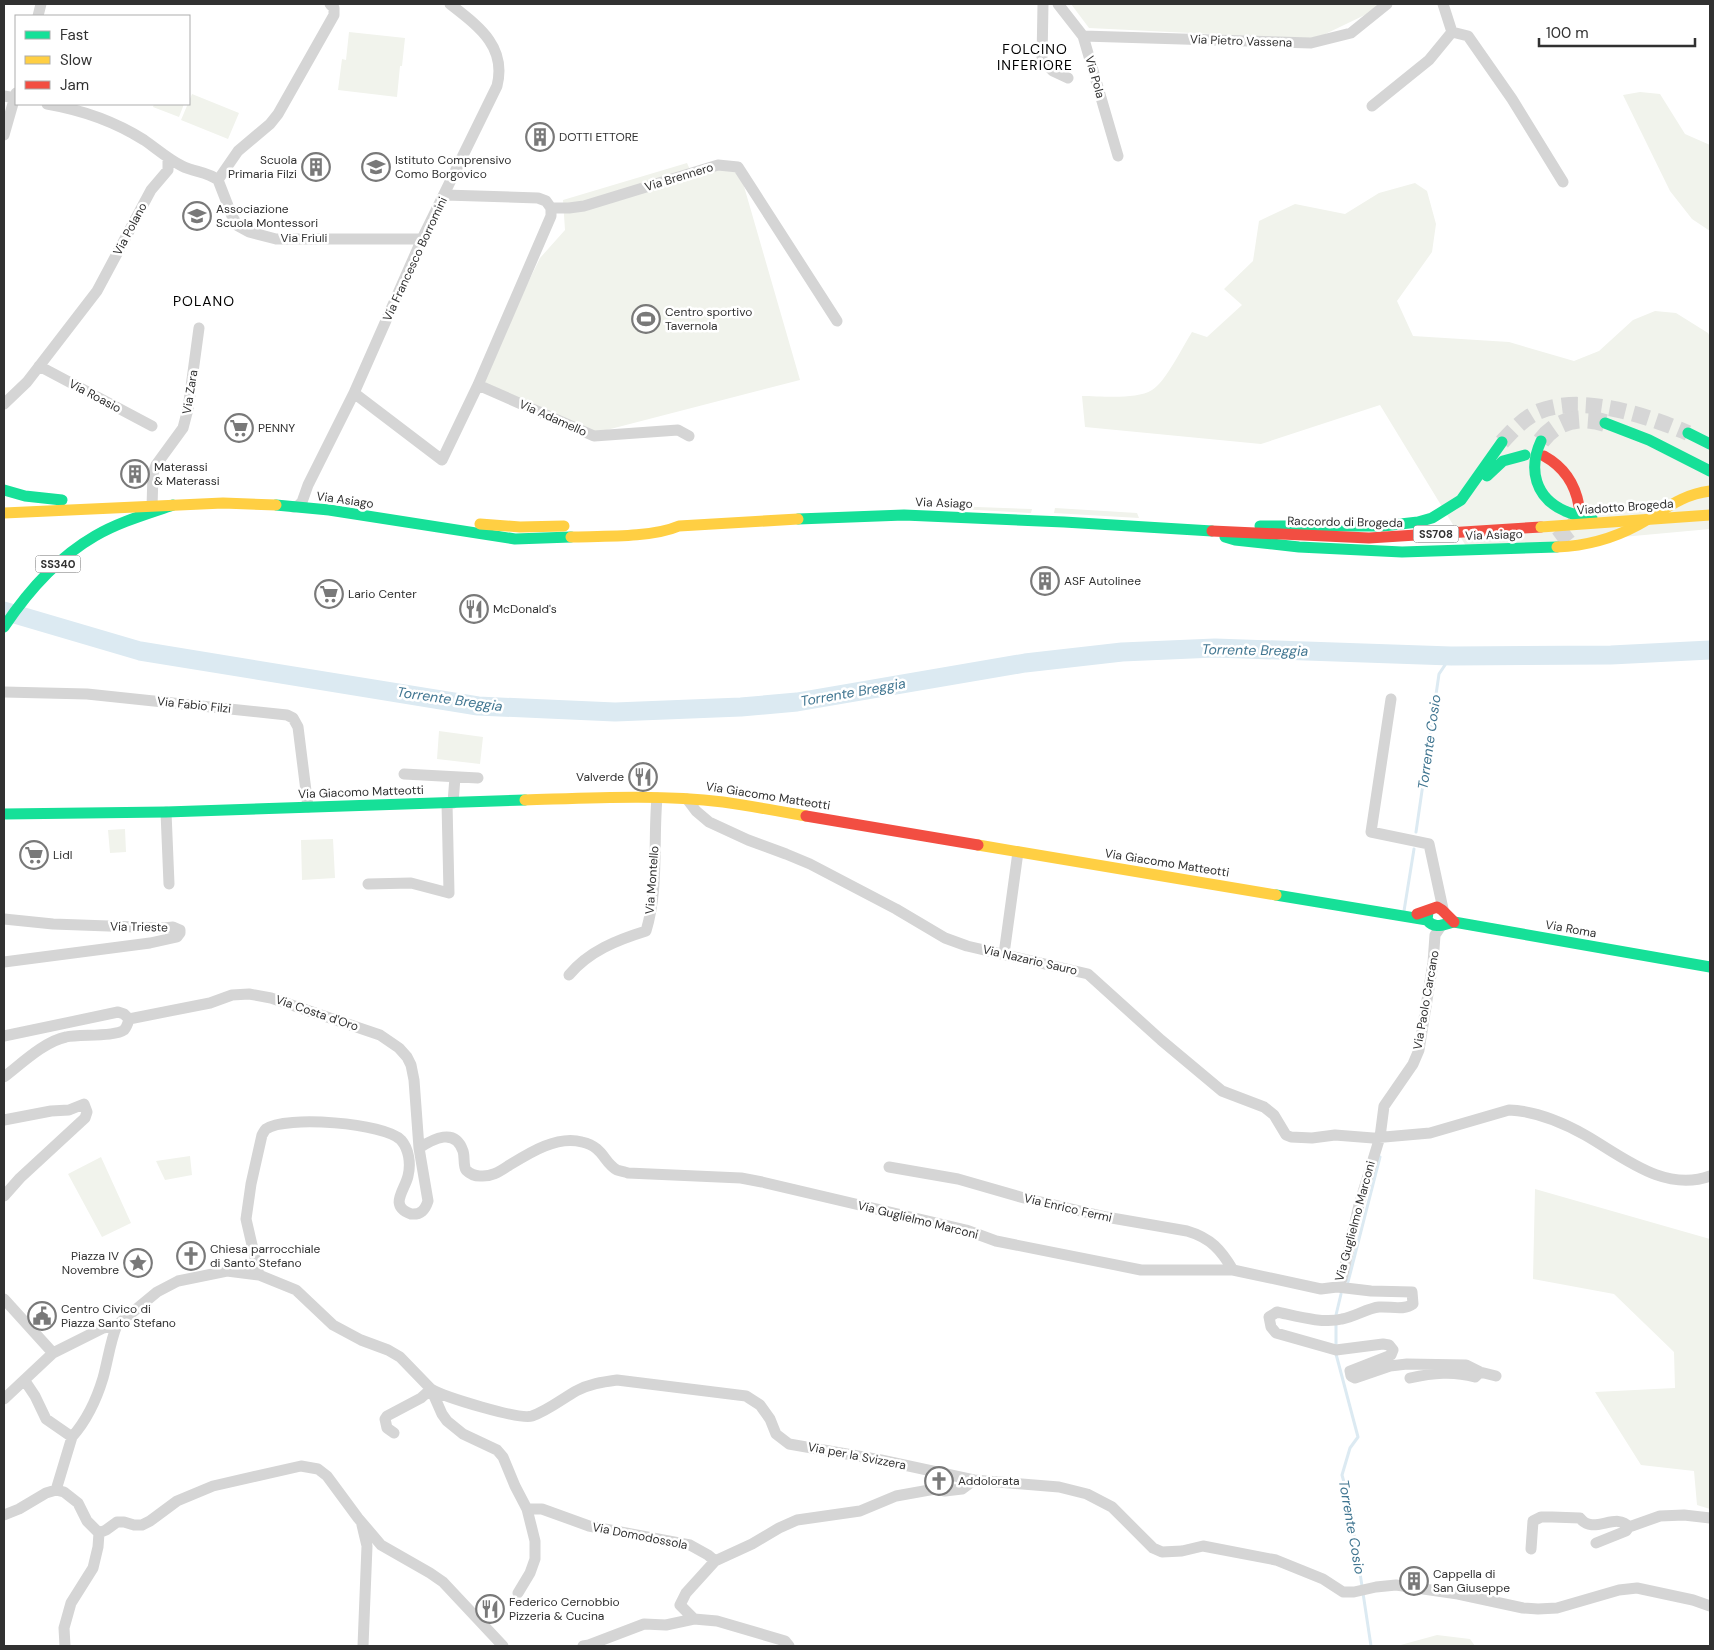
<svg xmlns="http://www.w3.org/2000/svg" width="1714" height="1650" font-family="'DM Sans',sans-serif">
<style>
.green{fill:#f1f3ec}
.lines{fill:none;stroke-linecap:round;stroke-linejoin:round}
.stream{stroke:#dceaf2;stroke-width:3}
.river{stroke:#dceaf2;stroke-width:19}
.secondary-tunnel{stroke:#d6d6d6;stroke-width:16;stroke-dasharray:16 8;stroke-linecap:butt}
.primary-tunnel{stroke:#d6d6d6;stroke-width:18;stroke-dasharray:18 9;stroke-linecap:butt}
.street{stroke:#d5d5d5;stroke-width:11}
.fast{stroke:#16e098;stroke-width:11}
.slow{stroke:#ffcf43;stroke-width:11}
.jam{stroke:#f24e42;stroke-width:11}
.fast-bridge{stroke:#16e098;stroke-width:11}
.slow-bridge{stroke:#ffcf43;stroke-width:11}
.labels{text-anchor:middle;stroke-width:5;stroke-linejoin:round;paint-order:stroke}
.shield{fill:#fff;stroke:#6f6f6f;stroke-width:1}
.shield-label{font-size:11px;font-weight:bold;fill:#313131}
.street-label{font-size:12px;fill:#313131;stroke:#fff}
.poi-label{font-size:12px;fill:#313131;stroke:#fff;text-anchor:start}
.neighbourhood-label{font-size:14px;letter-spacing:1px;fill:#000;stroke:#fff}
.water-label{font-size:14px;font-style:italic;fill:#417691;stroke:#fff}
</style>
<rect width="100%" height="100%" fill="#fff"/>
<path class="green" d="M 1071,4 L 1378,4 L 1371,12 L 1315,39 L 1089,28 Z
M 349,32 L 405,38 L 402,66 L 400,66 L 397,97 L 338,90 L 342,59 L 346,60 Z
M 1640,92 L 1660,94 L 1685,134 L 1710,145 L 1710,231 L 1692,219 L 1670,191 L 1623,95 Z
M 192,94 L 239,113 L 228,139 L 181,120 Z
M 154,104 L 184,104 L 179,117 L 153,107 Z
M 687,163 L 692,174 L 718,167 L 737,168 L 741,176 L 800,380 L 595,433 L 479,383 L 540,258 L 565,230 L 563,200 Z
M 1415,183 L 1427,191 L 1436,224 L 1432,252 L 1397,301 L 1413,336 L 1509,342 L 1574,361 L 1599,351 L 1633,320 L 1655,311 L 1676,313 L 1708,333 L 1710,337 L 1710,529 L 1469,551 L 1380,405 L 1261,444 L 1085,427 L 1082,396 C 1101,396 1136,400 1152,390 C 1165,383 1183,346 1192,332 L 1207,337 L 1242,305 L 1224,289 L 1253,261 L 1259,221 L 1295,204 L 1345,214 L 1379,193 Z
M 922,505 L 1032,509 L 1031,513 L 922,507 Z
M 1055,508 L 1137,513 L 1139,518 L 1054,513 Z
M 439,731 L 483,737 L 480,764 L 437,759 Z
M 125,829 L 126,852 L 110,853 L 108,830 Z
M 333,839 L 335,878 L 302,880 L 301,840 Z
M 190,1156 L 192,1175 L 165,1180 L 156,1161 Z
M 101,1157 L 131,1223 L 102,1237 L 68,1174 Z
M 1535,1189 L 1710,1239 L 1710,1509 L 1697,1505 L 1694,1471 L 1641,1465 L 1595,1392 L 1675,1388 L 1674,1352 L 1614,1294 L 1533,1279 Z
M 1437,1635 L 1470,1639 L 1475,1646 L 1397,1646 Z"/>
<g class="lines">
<path class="stream" d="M 1416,832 L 1439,674 L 1451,656
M 1404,911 L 1414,849
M 1348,1282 L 1380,1157
M 1336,1346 L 1336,1315 L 1341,1294
M 1336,1354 L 1358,1437 L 1350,1448 L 1342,1475 L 1353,1515 L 1354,1535 L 1362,1586
M 1363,1593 L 1371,1646"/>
<path class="river" d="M 4,611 L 140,651 L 478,706 L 615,712 L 741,707 L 797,702 L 1025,663 L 1122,652 L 1215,648 L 1451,656 L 1611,655 L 1710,650"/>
<path class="secondary-tunnel" d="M 1502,442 C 1513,430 1525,417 1540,411 C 1584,394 1648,416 1688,433
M 1557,540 L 1573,528 L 1577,517"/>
<path class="primary-tunnel" d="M 1541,441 C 1557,420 1580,415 1605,423"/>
<path class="street" d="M 1043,4 L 1042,60 L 1053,71 L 1068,78
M 1058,4 L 1083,36 L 1118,156
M 38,16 L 41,4
M 1452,32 L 1468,36 L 1512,99 L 1563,182
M 1083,36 L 1311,43 L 1351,33 L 1387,4
M 4,96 L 16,98
M 47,104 C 82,110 114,121 144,140 C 157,149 168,159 182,166 C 194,172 208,172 218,180 L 232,216 L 238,226 L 249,232 L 276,239 L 422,239
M 1372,106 L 1429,60 L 1452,32 L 1443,4
M 4,135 L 16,93
M 218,180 L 238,151 L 270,124 L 278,114 L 334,15 L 334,8 L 330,4
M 445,195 L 538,198 L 546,201 L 551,208
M 551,208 L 569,208 L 584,206 L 718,165 L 738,167 L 837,321
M 39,366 L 152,426
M 478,385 L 594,436 L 678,430 L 689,436
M 354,393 L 442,460 L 478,385 L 551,216 L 551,208
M 4,404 L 27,382 L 97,291 L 151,190 L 168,170 L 168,158
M 152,507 L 153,474 L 156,465 L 183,428 L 188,409 L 199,328
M 293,507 L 298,506 L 302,502 L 308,485 L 354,393 L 422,239 L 497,86 C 507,46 478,26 450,4
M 4,692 L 87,694 L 287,715 L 293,718 L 298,727 L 308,807
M 1391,699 L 1371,832 L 1429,844 L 1443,909
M 404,774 L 478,778
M 687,799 L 696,811 L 709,822 L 748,840 L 786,854 L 810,864 L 896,909 L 945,938 L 967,946 L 1088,974 L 1161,1040 L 1222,1091 L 1264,1107 L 1274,1115 L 1286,1135 L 1291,1137 L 1312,1138 L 1335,1135 L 1373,1138 L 1430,1133 L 1509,1110 C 1535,1111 1562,1122 1585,1135 C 1622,1156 1664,1193 1710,1176
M 453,803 L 455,777
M 166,812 L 169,884
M 368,884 L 411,883 L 449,893 L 447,803
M 4,919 L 53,924 L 164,928 L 173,927 L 180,930 L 180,933 L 177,937 L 150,943 L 4,962
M 1004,954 L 1018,852
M 569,975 C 589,951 617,940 646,931 C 659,888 653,842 657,798
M 129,1019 L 210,1003 L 232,995 L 249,994 L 271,998 L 380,1035 L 399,1048 L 407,1057 L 411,1065 L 414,1080 L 419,1148 L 428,1201 C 425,1210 421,1215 411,1214 C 388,1206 405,1190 408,1176 C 411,1164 409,1149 401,1140 C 385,1123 285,1115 266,1129 C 264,1131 264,1132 262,1135 L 251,1184 L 246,1219 L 259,1275
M 4,1036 L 118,1012 L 124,1014 L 129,1019
M 4,1077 C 21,1064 45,1041 66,1037 C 79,1034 115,1037 124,1030 C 127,1027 128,1023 129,1019
M 4,1120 L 51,1111 L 69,1110 L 84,1104 L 87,1112 L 85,1118 L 20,1178 L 4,1196
M 419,1148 C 433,1139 455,1127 463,1151 C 465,1157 463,1165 466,1170 C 470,1174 475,1176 480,1176 C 491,1177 499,1172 508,1166 C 529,1153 557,1135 582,1142 C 604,1147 603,1162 617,1170 C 621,1171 625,1172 628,1173 L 741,1178 L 762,1182 L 966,1230 L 996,1241 L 1141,1270 L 1233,1270 L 1321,1289 L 1337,1287 L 1342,1279 L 1359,1205 L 1380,1137 L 1384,1106 L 1413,1064 L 1419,1050 L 1433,963 L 1435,935 L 1441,926
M 889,1167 L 958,1179 L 1024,1198 L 1106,1217 L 1187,1231 C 1211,1238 1221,1250 1233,1270
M 1337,1287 L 1371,1291 L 1412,1292 L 1413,1304 C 1404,1311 1390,1306 1379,1307 C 1368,1308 1354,1317 1342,1319 C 1323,1324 1296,1316 1277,1312 L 1269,1317 L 1271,1327 L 1276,1333 L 1336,1350 L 1383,1344 L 1389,1345 L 1393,1350 L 1391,1355 L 1350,1371 L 1351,1376 L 1355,1378 L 1390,1366 L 1407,1364 L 1466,1365 L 1480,1372 L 1496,1376
M 4,1299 L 53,1353
M 1410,1378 C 1433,1373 1453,1371 1475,1377 L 1480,1372
M 25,1381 L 35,1396 L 46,1419 L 72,1437
M 431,1389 C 444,1397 519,1420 532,1416 C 547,1411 562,1399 576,1391 C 589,1384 602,1382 617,1380 L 746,1396 L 760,1405 L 770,1419 L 776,1434 L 789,1444 L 881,1460 L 974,1480 L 1059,1487 L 1087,1494 L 1112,1507 L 1153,1548 L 1162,1552 L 1182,1551 L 1203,1546 L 1276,1560 L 1323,1579 L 1343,1592 L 1354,1592 L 1376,1587 L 1396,1585 L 1458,1594 L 1523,1608 L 1538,1609 L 1557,1608 L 1619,1590 L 1637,1588 L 1693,1600 L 1710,1606
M 4,1399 L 53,1353 L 103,1328 L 117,1325 L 157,1292 L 178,1281 L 227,1271 L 259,1275 L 296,1290 L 333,1325 L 361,1340 L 388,1350 L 400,1357 L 431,1389 L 442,1414 L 447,1421 L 463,1434 L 497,1450 L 503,1457 L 515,1486 L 527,1509 L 535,1541 L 535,1559 L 530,1573 L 518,1593
M 394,1433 L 387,1428 L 385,1419 L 387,1416 L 421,1398 L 431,1389
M 56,1490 L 72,1437 C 86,1421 97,1398 103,1378 C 108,1360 110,1342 117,1325
M 527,1509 L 542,1509 L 589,1526 L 690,1545 L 708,1555 L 715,1561 L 752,1544 L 779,1528 L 797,1520 L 860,1511 L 896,1496 L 935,1489 L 945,1491 L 962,1489 L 974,1480
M 4,1515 L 19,1509 L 46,1493 L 56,1490 L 64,1492 L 78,1503 L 87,1521 L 99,1533
M 362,1525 L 367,1546 L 363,1646
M 99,1533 L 106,1530 L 117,1522 L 124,1522 L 134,1525 L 142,1525 L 150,1521 L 177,1501 L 213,1486 L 301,1466 L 318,1469 L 327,1476 L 358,1518 L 381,1545 L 430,1573 L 443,1582 L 503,1646
M 1596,1543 L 1626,1531 L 1629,1527 L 1660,1516 L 1684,1515 L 1710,1518
M 1531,1549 L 1533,1521 L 1541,1517 L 1552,1517 L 1580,1518 C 1593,1536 1616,1511 1629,1527
M 694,1619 L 680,1605 L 686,1593 L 715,1561
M 65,1646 L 64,1628 L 71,1603 L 93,1568 L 98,1547 L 99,1533
M 583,1646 L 589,1645 L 644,1624 L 666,1625 L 694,1619 L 717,1621 L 785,1641 L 789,1646"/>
<path class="fast" d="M 1605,423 L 1649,440 L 1710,471
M 1688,433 L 1710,444
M 1487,476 L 1503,461 L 1525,455
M 4,490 L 25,496 L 62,500
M 276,505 L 329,510 L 515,539 L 571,537
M 798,519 L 904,515 L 1064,522 L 1212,531
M 1260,526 L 1383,526 L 1418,522 L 1432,518 L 1461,500 L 1502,442
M 1225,537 L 1235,540 L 1299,547 L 1402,552 L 1557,547
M 4,627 C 28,591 57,558 95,536 C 119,522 147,514 173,505
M 4,814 L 166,812 L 525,800
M 1276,895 L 1427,920
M 1428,912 L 1427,920 C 1435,930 1444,924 1454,922 L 1710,967"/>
<path class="slow" d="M 4,513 L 223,503 L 276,505
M 480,524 L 520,527 L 564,526
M 571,537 C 602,536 651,538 679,526 L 798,519
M 1557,547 C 1585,546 1614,538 1638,525 C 1664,511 1679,495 1710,491
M 525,800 C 591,798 658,794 723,802 C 751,806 778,811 806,816
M 978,845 L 1276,895"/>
<path class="jam" d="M 1544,456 C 1564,467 1575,483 1579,506
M 1212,531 L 1369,538 L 1541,527
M 806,816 L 978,845
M 1417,914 L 1437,907 L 1442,910 L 1454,922"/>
<path class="fast-bridge" d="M 1541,441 C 1528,469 1535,498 1565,511 C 1573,515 1583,516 1592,518"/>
<path class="slow-bridge" d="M 1541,527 L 1710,515"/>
</g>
<defs>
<symbol id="building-ring" viewBox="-11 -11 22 22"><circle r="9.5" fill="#fff" stroke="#797979" stroke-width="1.5"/><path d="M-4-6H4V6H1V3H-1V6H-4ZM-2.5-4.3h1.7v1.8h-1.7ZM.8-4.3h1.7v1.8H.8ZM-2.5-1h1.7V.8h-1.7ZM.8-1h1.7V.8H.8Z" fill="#797979"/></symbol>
<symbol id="school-ring" viewBox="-11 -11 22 22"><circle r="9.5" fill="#fff" stroke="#797979" stroke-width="1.5"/><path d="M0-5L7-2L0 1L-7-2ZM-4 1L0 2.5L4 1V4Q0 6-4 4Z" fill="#797979"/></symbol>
<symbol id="stadium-ring" viewBox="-11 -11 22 22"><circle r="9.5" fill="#fff" stroke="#797979" stroke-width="1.5"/><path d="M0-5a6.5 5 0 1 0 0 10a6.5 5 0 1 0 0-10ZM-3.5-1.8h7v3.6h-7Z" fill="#797979"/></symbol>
<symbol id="supermarket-ring" viewBox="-11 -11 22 22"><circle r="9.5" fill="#fff" stroke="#797979" stroke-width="1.5"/><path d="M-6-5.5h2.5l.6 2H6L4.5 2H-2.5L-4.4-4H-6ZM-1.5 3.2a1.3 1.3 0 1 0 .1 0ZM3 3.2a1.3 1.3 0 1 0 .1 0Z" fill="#797979"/></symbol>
<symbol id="restaurant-ring" viewBox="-11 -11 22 22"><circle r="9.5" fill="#fff" stroke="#797979" stroke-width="1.5"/><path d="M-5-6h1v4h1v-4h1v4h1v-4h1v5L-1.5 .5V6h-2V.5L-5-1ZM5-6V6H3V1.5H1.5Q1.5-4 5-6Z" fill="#797979"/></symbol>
<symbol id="church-ring" viewBox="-11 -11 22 22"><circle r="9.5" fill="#fff" stroke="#797979" stroke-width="1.5"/><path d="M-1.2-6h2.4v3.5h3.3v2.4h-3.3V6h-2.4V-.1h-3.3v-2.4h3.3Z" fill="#797979"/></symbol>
<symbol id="sight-ring" viewBox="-11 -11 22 22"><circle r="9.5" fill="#fff" stroke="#797979" stroke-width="1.5"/><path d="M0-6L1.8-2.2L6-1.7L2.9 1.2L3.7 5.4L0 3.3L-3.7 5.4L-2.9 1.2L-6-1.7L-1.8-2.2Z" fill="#797979"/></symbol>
<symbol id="civic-ring" viewBox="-11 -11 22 22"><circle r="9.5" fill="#fff" stroke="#797979" stroke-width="1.5"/><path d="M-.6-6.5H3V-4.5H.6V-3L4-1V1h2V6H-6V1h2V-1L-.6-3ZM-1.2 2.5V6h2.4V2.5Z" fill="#797979"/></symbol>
</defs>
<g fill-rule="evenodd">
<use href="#building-ring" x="524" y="121" width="32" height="32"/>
<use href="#building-ring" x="300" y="151" width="32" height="32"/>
<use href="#school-ring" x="360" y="151" width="32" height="32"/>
<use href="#school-ring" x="181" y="200" width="32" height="32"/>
<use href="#stadium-ring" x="630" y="303" width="32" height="32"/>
<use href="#supermarket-ring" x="223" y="412" width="32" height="32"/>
<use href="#building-ring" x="119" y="458" width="32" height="32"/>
<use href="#building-ring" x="1029" y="565" width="32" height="32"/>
<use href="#supermarket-ring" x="313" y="578" width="32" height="32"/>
<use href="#restaurant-ring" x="458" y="593" width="32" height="32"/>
<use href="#restaurant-ring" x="627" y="761" width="32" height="32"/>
<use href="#supermarket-ring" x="18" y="839" width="32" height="32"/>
<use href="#church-ring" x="175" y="1240" width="32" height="32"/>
<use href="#sight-ring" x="122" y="1247" width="32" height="32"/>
<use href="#civic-ring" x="26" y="1300" width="32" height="32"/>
<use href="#church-ring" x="923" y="1465" width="32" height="32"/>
<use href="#building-ring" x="1398" y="1565" width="32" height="32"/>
<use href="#restaurant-ring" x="474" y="1593" width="32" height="32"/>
</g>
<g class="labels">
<g class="shield">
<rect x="1413.5" y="525.5" width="45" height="17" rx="4"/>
<rect x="35.5" y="555.5" width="45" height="17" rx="4"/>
</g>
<g class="shield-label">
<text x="1436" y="538">SS708</text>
<text x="58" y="568">SS340</text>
</g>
<g class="street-label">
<text transform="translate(1241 41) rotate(2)" y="4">Via Pietro Vassena</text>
<text transform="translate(1095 77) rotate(74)" y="4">Via Pola</text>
<text transform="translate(679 177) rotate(-17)" y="4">Via Brennero</text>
<text transform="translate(130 229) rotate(-62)" y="4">Via Polano</text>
<text x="304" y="242">Via Friuli</text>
<text transform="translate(415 259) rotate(-65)" y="4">Via Francesco Borromini</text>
<text transform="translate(190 392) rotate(-81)" y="4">Via Zara</text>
<text transform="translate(95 396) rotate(28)" y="4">Via Roasio</text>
<text transform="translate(553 418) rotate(24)" y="4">Via Adamello</text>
<text transform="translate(345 500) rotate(8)" y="4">Via Asiago</text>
<text transform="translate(944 503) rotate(2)" y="4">Via Asiago</text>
<text transform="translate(1625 507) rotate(-4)" y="4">Viadotto Brogeda</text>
<text transform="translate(1345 522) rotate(1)" y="4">Raccordo di Brogeda</text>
<text transform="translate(1494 535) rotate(-2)" y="4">Via Asiago</text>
<text transform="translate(194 705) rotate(6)" y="4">Via Fabio Filzi</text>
<text transform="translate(361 792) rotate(-2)" y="4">Via Giacomo Matteotti</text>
<text transform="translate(768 796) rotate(9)" y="4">Via Giacomo Matteotti</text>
<text transform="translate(1167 863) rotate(9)" y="4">Via Giacomo Matteotti</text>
<text transform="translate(652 880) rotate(-86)" y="4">Via Montello</text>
<text transform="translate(139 927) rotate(1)" y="4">Via Trieste</text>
<text transform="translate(1571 929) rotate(10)" y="4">Via Roma</text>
<text transform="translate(1030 960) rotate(13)" y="4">Via Nazario Sauro</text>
<text transform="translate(1426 1000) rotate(-80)" y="4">Via Paolo Carcano</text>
<text transform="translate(317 1013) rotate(19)" y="4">Via Costa d'Oro</text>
<text transform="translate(1068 1208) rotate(13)" y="4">Via Enrico Fermi</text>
<text transform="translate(918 1220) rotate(14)" y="4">Via Guglielmo Marconi</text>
<text transform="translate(1355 1221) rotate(-75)" y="4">Via Guglielmo Marconi</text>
<text transform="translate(857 1456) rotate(11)" y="4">Via per la Svizzera</text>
<text transform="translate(640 1536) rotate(11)" y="4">Via Domodossola</text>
</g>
<g class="poi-label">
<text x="559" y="141">DOTTI ETTORE</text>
<text x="297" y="164" text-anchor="end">Scuola<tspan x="297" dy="14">Primaria Filzi</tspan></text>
<text x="395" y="164">Istituto Comprensivo<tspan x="395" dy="14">Como Borgovico</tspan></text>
<text x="216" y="213">Associazione<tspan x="216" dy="14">Scuola Montessori</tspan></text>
<text x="665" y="316">Centro sportivo<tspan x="665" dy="14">Tavernola</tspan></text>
<text x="258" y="432">PENNY</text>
<text x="154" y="471">Materassi<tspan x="154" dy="14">&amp; Materassi</tspan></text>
<text x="1064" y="585">ASF Autolinee</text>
<text x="348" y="598">Lario Center</text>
<text x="493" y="613">McDonald's</text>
<text x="624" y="781" text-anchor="end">Valverde</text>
<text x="53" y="859">Lidl</text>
<text x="210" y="1253">Chiesa parrocchiale<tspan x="210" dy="14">di Santo Stefano</tspan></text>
<text x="119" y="1260" text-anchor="end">Piazza IV<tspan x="119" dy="14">Novembre</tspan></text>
<text x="61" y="1313">Centro Civico di<tspan x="61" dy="14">Piazza Santo Stefano</tspan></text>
<text x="958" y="1485">Addolorata</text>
<text x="1433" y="1578">Cappella di<tspan x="1433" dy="14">San Giuseppe</tspan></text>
<text x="509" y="1606">Federico Cernobbio<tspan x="509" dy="14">Pizzeria &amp; Cucina</tspan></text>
</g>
<g class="neighbourhood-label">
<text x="1035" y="54">FOLCINO<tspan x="1035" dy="16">INFERIORE</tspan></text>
<text x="204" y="306">POLANO</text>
</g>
<g class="water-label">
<text transform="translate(1255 650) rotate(1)" y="5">Torrente Breggia</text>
<text transform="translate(853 692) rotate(-10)" y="5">Torrente Breggia</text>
<text transform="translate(450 699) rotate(8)" y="5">Torrente Breggia</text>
<text transform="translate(1429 742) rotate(-82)" y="5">Torrente Cosio</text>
<text transform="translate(1352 1527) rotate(80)" y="5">Torrente Cosio</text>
</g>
</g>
<rect width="1714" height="1650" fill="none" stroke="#313131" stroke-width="10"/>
<rect x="15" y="15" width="175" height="90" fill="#ffffff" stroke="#adadad"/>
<rect x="25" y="31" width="25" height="8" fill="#16e098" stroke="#adadad"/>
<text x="60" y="40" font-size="15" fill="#313131">Fast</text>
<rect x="25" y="56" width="25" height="8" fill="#ffcf43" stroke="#adadad"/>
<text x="60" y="65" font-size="15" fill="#313131">Slow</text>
<rect x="25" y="81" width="25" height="8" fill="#f24e42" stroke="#adadad"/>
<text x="60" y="90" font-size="15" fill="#313131">Jam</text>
<path d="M1539 38v8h156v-8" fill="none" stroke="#313131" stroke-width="2.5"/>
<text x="1546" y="38" font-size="15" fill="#313131" stroke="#ffffff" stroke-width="4" paint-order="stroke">100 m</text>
</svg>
